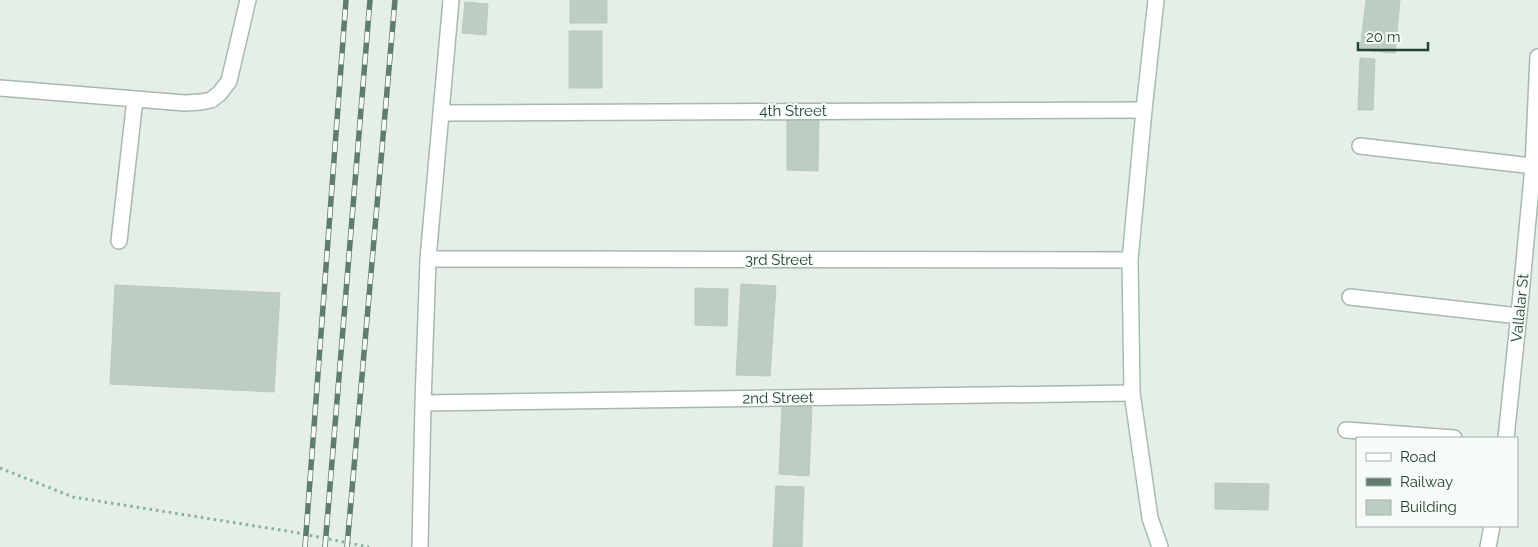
<svg xmlns="http://www.w3.org/2000/svg" width="1538" height="547" font-family="Raleway,sans-serif">
<style>
.building{fill:#bdcdc3;stroke:#b7c9bd}
.lines{fill:none;stroke-linecap:round;stroke-linejoin:round}
.street-casing{stroke:#a7b8ae;stroke-width:18}
.secondary-casing{stroke:#a6beb0;stroke-width:18}
.path{stroke:#84b39a;stroke-width:3;stroke-dasharray:2.5 4;stroke-linecap:butt}
.street{stroke:#fff;stroke-width:15}
.secondary{stroke:#fff;stroke-width:15}
.rail-casing{stroke:#5e7d6e;stroke-width:5.5}
.rail{stroke:#f6fbf7;stroke-width:4;stroke-dasharray:11;stroke-linecap:butt}
.labels{text-anchor:middle;stroke-width:4;stroke-linejoin:round;paint-order:stroke}
.street-label{font-size:15px;fill:#234233;stroke:#f6fbf7}
</style>
<rect width="100%" height="100%" fill="#e5efe8"/>
<path class="building" d="M 570,0 L 607,0 L 607,23 L 570,23 Z
M 1366,0 L 1400,0 L 1395,53 L 1360,50 Z
M 465,2 L 488,4 L 486,35 L 462,33 Z
M 569,31 L 602,31 L 602,88 L 569,88 Z
M 1360,58 L 1375,59 L 1373,110 L 1358,110 Z
M 787,120 L 819,120 L 818,171 L 787,170 Z
M 741,284 L 776,286 L 770,376 L 736,375 Z
M 115,285 L 280,293 L 274,392 L 110,384 Z
M 695,288 L 728,289 L 727,326 L 695,325 Z
M 782,406 L 812,407 L 809,476 L 779,474 Z
M 1215,483 L 1269,484 L 1268,510 L 1215,509 Z
M 776,486 L 804,487 L 802,547 L 773,547 Z"/>
<g class="lines">
<defs>
<path id="street" d="M 0,88 L 185,103 L 201,102 L 211,100 L 220,93 L 229,81 L 248,0
M 441,113 L 1144,110
M 1360,146 L 1533,166
M 119,241 L 135,99
M 428,259 L 1130,260
M 1350,297 L 1519,316
M 423,403 L 1132,393
M 1346,430 L 1454,438
M 1506,438 L 1521,294 L 1533,166 L 1538,57
M 420,547 L 423,403 L 428,259 L 451,0
M 1488,547 L 1492,526"/>
<path id="secondary" d="M 1156,0 L 1144,110 L 1130,260 L 1132,393 L 1150,518 L 1160,547"/>
</defs>
<use href="#street" class="street-casing"/>
<use href="#secondary" class="secondary-casing"/>
<path class="path" d="M 0,468 L 73,497 L 293,532 L 369,547"/>
<use href="#street" class="street"/>
<use href="#secondary" class="secondary"/>
<defs>
<path id="rail" d="M 305,547 L 346,0
M 325,547 L 370,0
M 347,547 L 395,0"/>
</defs>
<use href="#rail" class="rail-casing"/>
<use href="#rail" class="rail"/>
</g>
<g class="labels">
<g class="street-label">
<text x="793" y="116">4th Street</text>
<text x="779" y="265">3rd Street</text>
<text transform="translate(1520 308) rotate(-84)" y="5">Vallalar St</text>
<text transform="translate(778 398) rotate(-1)" y="5">2nd Street</text>
</g>
</g>
<rect x="1356" y="437" width="162" height="90" fill="#f6fbf7" stroke="#a2b1a9"/>
<rect x="1366" y="453" width="25" height="8" fill="#ffffff" stroke="#a2b1a9"/>
<text x="1400" y="462" font-size="15" fill="#234233">Road</text>
<rect x="1366" y="478" width="25" height="8" fill="#5e7d6e" stroke="#a2b1a9"/>
<text x="1400" y="487" font-size="15" fill="#234233">Railway</text>
<rect x="1366" y="500" width="25" height="15" fill="#bdcdc3" stroke="#a2b1a9"/>
<text x="1400" y="512" font-size="15" fill="#234233">Building</text>
<path d="M1358 42v8h70v-8" fill="none" stroke="#234233" stroke-width="2.5"/>
<text x="1366" y="42" font-size="15" fill="#234233" stroke="#f6fbf7" stroke-width="4" paint-order="stroke">20 m</text>
</svg>
